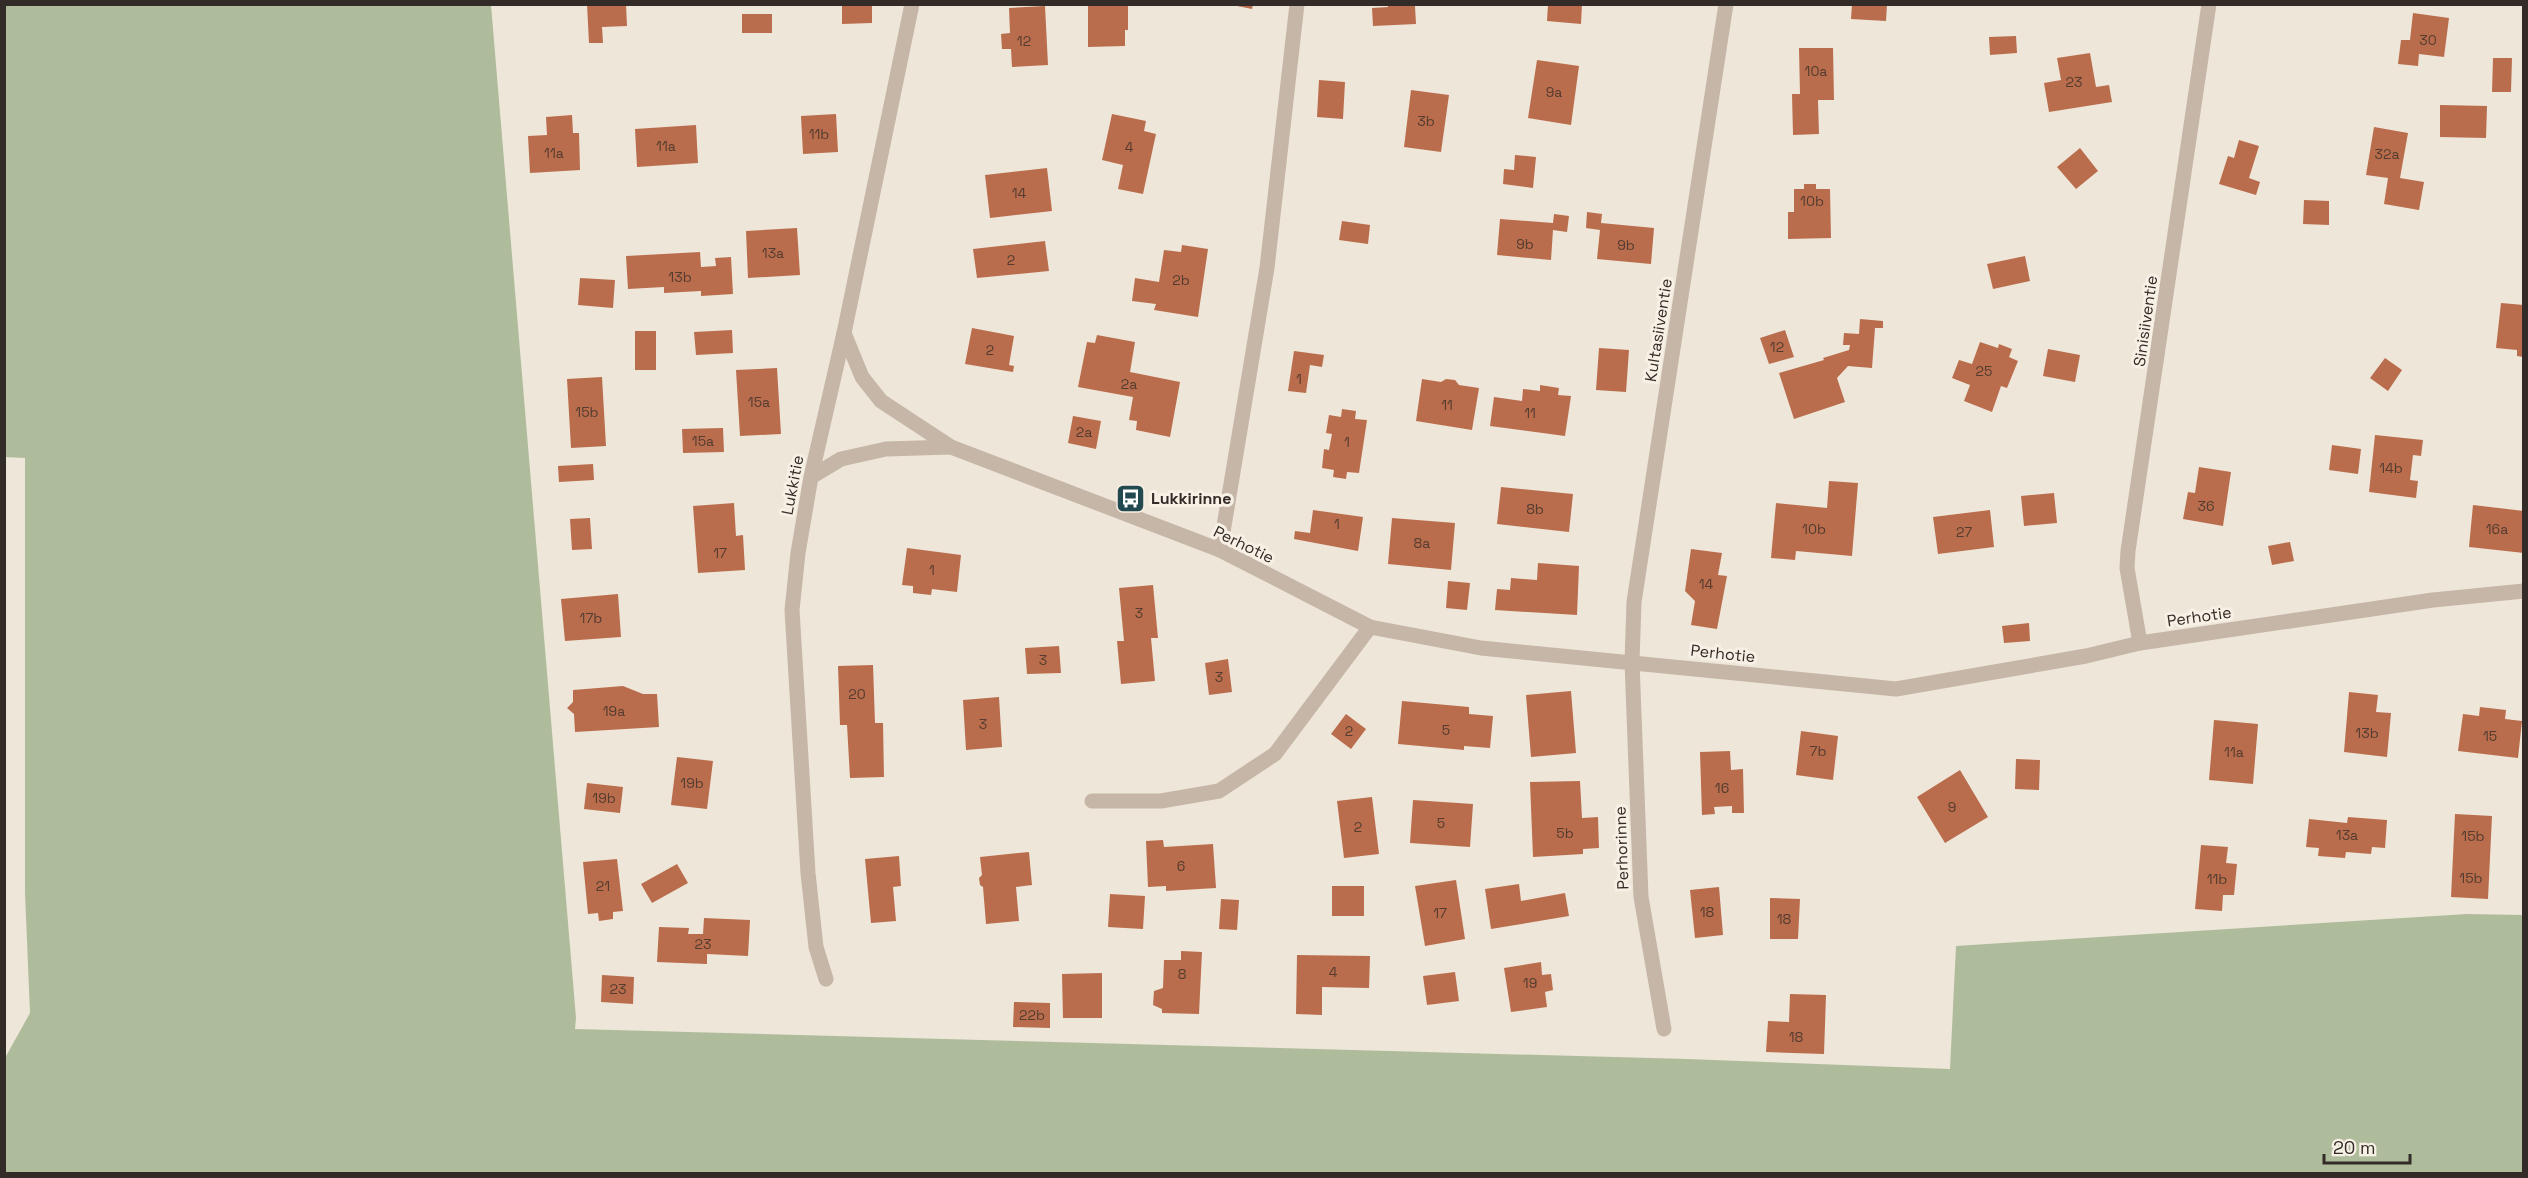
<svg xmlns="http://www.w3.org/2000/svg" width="2528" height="1178" font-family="'Space Grotesk',sans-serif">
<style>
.green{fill:#afbc9b}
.building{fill:#ba6d4c}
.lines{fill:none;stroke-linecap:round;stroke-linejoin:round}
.minor{stroke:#c5b6a7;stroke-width:15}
.tertiary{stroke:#c5b6a7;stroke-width:15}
.labels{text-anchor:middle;stroke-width:6;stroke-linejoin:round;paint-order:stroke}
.number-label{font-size:14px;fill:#543c30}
.street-label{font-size:16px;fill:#322b27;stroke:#f7f0e5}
.poi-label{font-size:16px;font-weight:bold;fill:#322b27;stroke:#f7f0e5;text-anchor:start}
</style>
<rect width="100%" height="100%" fill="#eee6d9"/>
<path class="green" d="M 5,4 L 491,5 L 576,1018 L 575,1029 L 1687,1059 L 1950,1069 L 1956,946 L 2467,914 L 2523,915 L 2523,1173 L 5,1173 L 5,1058 L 30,1013 L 25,893 L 25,458 L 4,457 Z"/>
<path class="building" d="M 587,4 L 626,4 L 627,26 L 602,27 L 603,43 L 589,43 Z
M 842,4 L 872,4 L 872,23 L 842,24 Z
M 1088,4 L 1128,4 L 1128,30 L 1125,30 L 1125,46 L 1088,47 Z
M 1227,4 L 1253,4 L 1252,9 Z
M 1388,4 L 1415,6 L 1416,24 L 1373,26 L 1372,8 L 1388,7 Z
M 1548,4 L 1582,4 L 1581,24 L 1547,21 Z
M 1852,4 L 1887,4 L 1886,21 L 1851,19 Z
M 1045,6 L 1048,65 L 1012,67 L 1011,49 L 1002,49 L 1001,34 L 1010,33 L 1009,8 Z
M 2413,13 L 2449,18 L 2444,57 L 2419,54 L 2418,66 L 2398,64 L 2401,40 L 2410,40 Z
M 742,14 L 772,14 L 772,33 L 742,33 Z
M 2016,36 L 2017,53 L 1990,55 L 1989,37 Z
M 1799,48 L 1833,48 L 1834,100 L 1818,100 L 1819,134 L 1793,135 L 1792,94 L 1800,94 Z
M 2090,53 L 2096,87 L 2109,85 L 2112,102 L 2049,112 L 2044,83 L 2061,80 L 2057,58 Z
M 2493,58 L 2512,58 L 2511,92 L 2492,92 Z
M 1537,60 L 1579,66 L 1571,125 L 1528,118 Z
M 1319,80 L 1345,82 L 1343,119 L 1317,117 Z
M 1411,90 L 1449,95 L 1441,152 L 1404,147 Z
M 2440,105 L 2487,106 L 2486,138 L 2440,137 Z
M 836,114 L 838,152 L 803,154 L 801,116 Z
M 1112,114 L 1146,121 L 1144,131 L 1156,134 L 1143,194 L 1118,189 L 1123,165 L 1102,160 Z
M 572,115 L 573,133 L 579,133 L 580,170 L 530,173 L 528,136 L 547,135 L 546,117 Z
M 696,125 L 698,163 L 637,167 L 635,129 Z
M 2374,127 L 2408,133 L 2400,178 L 2424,182 L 2419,210 L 2384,204 L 2388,178 L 2366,175 Z
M 2239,140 L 2259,146 L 2249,178 L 2260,182 L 2256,195 L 2219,184 L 2228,156 L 2234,158 Z
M 2080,148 L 2098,171 L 2076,189 L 2057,167 Z
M 1515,155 L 1536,157 L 1533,188 L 1503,184 L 1504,169 L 1514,170 Z
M 1047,168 L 1052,211 L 990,218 L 985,175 Z
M 1804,184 L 1816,184 L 1816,189 L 1830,189 L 1831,238 L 1788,239 L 1788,212 L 1794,212 L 1794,189 L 1804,189 Z
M 2304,200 L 2329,201 L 2329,225 L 2303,224 Z
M 1587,212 L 1602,214 L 1601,223 L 1654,228 L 1651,264 L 1597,259 L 1600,230 L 1586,228 Z
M 1554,214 L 1569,216 L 1567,232 L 1553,230 L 1551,260 L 1497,255 L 1500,219 L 1553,223 Z
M 1342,221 L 1370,225 L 1368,244 L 1339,240 Z
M 797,228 L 800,275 L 748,278 L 746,231 Z
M 1045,241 L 1049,271 L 977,278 L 973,249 Z
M 1182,245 L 1208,249 L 1198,317 L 1154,310 L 1156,304 L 1132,301 L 1135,278 L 1159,282 L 1164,250 L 1181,252 Z
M 700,252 L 701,267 L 716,266 L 715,258 L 731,257 L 733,294 L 701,296 L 701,291 L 664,293 L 664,287 L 628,289 L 626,256 Z
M 2025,256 L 2030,281 L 1993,289 L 1987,264 Z
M 580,278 L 615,280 L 613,308 L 578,305 Z
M 2501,303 L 2524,305 L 2524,357 L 2517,356 L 2517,350 L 2496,348 Z
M 1860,319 L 1883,321 L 1883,328 L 1875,328 L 1872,368 L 1848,366 L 1837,378 L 1845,402 L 1794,419 L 1779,373 L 1824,360 L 1823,358 L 1849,350 L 1850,345 L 1843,345 L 1844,333 L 1859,334 Z
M 972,328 L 1014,336 L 1009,365 L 1014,366 L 1013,372 L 965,364 Z
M 732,330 L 733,353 L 696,355 L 694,332 Z
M 1785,330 L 1794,357 L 1769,364 L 1760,338 Z
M 635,331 L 656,331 L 656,370 L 635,370 Z
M 1097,335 L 1135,342 L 1130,372 L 1180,382 L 1170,437 L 1136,430 L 1137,421 L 1129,420 L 1133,397 L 1078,387 L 1087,342 L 1095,343 Z
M 1980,342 L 1998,348 L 1999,344 L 2012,349 L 2009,357 L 2018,361 L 2007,388 L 2001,386 L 1992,412 L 1964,401 L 1970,385 L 1952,378 L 1959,360 L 1972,364 Z
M 1599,348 L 1629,350 L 1626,392 L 1596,390 Z
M 2048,349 L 2080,355 L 2075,382 L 2043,376 Z
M 1294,351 L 1324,355 L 1322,367 L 1310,365 L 1306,393 L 1288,391 Z
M 2385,358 L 2402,370 L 2388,391 L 2370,378 Z
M 777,368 L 781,434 L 740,436 L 736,370 Z
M 602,377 L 606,446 L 571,448 L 567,379 Z
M 1422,379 L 1441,382 L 1446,379 L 1455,380 L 1459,385 L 1479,388 L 1472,430 L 1416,421 Z
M 1540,385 L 1559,388 L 1558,395 L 1571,396 L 1565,436 L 1490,426 L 1494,397 L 1522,401 L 1523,389 L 1540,391 Z
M 1342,409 L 1356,411 L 1355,419 L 1367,420 L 1359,473 L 1347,472 L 1346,479 L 1333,477 L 1334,470 L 1322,468 L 1324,449 L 1329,450 L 1332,434 L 1326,433 L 1329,415 L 1341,417 Z
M 1073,416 L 1101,421 L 1096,449 L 1068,443 Z
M 723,428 L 724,452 L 683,453 L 682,429 Z
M 2375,435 L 2423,440 L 2421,456 L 2413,455 L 2410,480 L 2418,481 L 2416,498 L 2369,492 Z
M 2332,445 L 2361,449 L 2358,474 L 2329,470 Z
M 593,464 L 594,480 L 559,482 L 558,466 Z
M 2199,467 L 2231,472 L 2223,526 L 2183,519 L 2188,492 L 2195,493 Z
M 1829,481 L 1858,483 L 1852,556 L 1796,551 L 1795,560 L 1771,558 L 1776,503 L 1827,508 Z
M 1501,487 L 1573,494 L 1569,532 L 1497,524 Z
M 2054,493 L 2057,523 L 2024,526 L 2021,496 Z
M 734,503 L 736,536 L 743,535 L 745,570 L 698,573 L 693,506 Z
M 2473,505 L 2524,511 L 2524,553 L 2469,547 Z
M 1313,510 L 1363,517 L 1358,551 L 1294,539 L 1295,531 L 1310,533 Z
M 1990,510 L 1994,547 L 1938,554 L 1933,517 Z
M 590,518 L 592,549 L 572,550 L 570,519 Z
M 1392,518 L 1455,523 L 1451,570 L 1388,564 Z
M 2290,542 L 2294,561 L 2272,565 L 2268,546 Z
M 907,548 L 961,555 L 957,592 L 932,589 L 931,595 L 913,593 L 913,586 L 902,585 Z
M 1691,549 L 1722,553 L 1718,575 L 1727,576 L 1717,629 L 1691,625 L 1695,601 L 1685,591 Z
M 1538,563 L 1579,566 L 1577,615 L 1495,610 L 1497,589 L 1510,590 L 1511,578 L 1537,580 Z
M 1448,581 L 1470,583 L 1467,610 L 1446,608 Z
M 1153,585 L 1158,638 L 1151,638 L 1155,681 L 1121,684 L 1117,641 L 1124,641 L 1119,588 Z
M 618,594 L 621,637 L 565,641 L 561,599 Z
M 2029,623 L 2030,641 L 2004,643 L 2002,626 Z
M 1059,646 L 1061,673 L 1027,674 L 1025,648 Z
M 1228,659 L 1232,692 L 1209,695 L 1205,663 Z
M 873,665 L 875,723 L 883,723 L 884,777 L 850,778 L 847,725 L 840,725 L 838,666 Z
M 623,686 L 643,694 L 657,694 L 659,727 L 575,732 L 574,714 L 567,708 L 573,702 L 573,690 Z
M 1571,691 L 1576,753 L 1531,757 L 1526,695 Z
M 2349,692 L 2378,695 L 2376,712 L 2391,713 L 2387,757 L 2344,752 Z
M 999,697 L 1002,747 L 966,750 L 963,700 Z
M 1402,701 L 1469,707 L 1469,714 L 1493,716 L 1490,748 L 1464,746 L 1464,750 L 1398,744 Z
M 2480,707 L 2506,710 L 2505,719 L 2522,721 L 2518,758 L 2458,751 L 2463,714 L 2479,716 Z
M 1346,714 L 1366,729 L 1351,749 L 1331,734 Z
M 2214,720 L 2258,724 L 2253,784 L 2209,780 Z
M 1801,731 L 1838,736 L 1833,780 L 1796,775 Z
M 1730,751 L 1731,770 L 1743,769 L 1744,813 L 1732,813 L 1732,806 L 1714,807 L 1715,814 L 1702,815 L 1700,752 Z
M 677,757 L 713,761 L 707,809 L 671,805 Z
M 2016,759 L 2040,760 L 2039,790 L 2015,789 Z
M 1960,770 L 1988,817 L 1945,843 L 1917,797 Z
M 1580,781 L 1582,818 L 1598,817 L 1599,848 L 1583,849 L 1583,854 L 1533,857 L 1530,782 Z
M 587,783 L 623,787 L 620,813 L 584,809 Z
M 1372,797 L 1379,854 L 1344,858 L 1337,801 Z
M 1413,800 L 1473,804 L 1470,847 L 1410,843 Z
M 2455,814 L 2492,816 L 2488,899 L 2451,897 Z
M 2348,817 L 2387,820 L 2385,848 L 2372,847 L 2371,854 L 2346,852 L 2345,858 L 2318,856 L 2319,848 L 2306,847 L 2309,819 L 2347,823 Z
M 1163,840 L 1164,847 L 1213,844 L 1216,888 L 1166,891 L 1166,886 L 1148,887 L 1146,841 Z
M 2201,845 L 2228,847 L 2226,863 L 2237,864 L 2234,895 L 2223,895 L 2222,911 L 2195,909 Z
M 1029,852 L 1032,885 L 1016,887 L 1019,921 L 986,924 L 983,887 L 980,885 L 979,878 L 982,875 L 980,857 Z
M 899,856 L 901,886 L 893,887 L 896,921 L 871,923 L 865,859 Z
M 617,859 L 623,911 L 613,912 L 613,919 L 599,921 L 598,913 L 588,914 L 583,862 Z
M 677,864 L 688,883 L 652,903 L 641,884 Z
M 1456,880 L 1465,939 L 1425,946 L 1415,886 Z
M 1519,884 L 1521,901 L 1565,893 L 1569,916 L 1491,929 L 1485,889 Z
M 1332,886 L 1364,886 L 1364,916 L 1332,916 Z
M 1719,887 L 1723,935 L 1695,938 L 1690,890 Z
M 1110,894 L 1145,896 L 1143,929 L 1108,927 Z
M 1770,898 L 1800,899 L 1798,939 L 1770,939 Z
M 1221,899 L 1239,900 L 1237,930 L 1219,929 Z
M 704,918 L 750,920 L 748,956 L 707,954 L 707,964 L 657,962 L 659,927 L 689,928 L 688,934 L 703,934 Z
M 1181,951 L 1202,952 L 1199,1014 L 1162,1013 L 1162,1009 L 1153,1005 L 1154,991 L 1163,988 L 1164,960 L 1181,960 Z
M 1297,955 L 1370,956 L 1369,988 L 1322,987 L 1322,1015 L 1296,1014 Z
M 1541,962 L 1542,975 L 1551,974 L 1553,990 L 1545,992 L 1547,1007 L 1511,1012 L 1504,968 Z
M 1455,972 L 1459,1001 L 1427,1005 L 1423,976 Z
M 1102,973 L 1102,1018 L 1063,1018 L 1062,974 Z
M 602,975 L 634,977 L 633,1004 L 601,1002 Z
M 1790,994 L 1826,995 L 1824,1054 L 1766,1052 L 1768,1021 L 1789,1022 Z
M 1014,1002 L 1050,1003 L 1050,1028 L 1013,1027 Z"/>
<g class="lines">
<path class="minor" d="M 811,477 L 841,459 L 886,449 L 951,447
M 1220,550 L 1267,268 L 1297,4
M 2140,643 L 2127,568 L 2128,551 L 2209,4
M 1092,801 L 1161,801 L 1219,791 L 1275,754 L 1370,627
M 826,979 L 816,947 L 808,873 L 792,610 L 798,553 L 811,477 L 844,333
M 1664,1029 L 1641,897 L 1632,662 L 1634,602 L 1726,4"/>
<path class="tertiary" d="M 912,4 L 844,333 L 862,377 L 881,401 L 951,447 L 1220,550 L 1370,627 L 1481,648 L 1896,689 L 2086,656 L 2140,643 L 2433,600 L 2524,591"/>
</g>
<defs>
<symbol id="bus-square" viewBox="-11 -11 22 22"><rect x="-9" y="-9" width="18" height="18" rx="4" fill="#21494f" stroke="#f7f0e5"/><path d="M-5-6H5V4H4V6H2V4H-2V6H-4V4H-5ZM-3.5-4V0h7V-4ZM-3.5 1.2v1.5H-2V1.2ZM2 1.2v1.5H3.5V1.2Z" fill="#fff"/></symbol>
</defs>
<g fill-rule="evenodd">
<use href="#bus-square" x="1114" y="482" width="33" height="33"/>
</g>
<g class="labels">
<g class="number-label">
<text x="2428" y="45">30</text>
<text x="1024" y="46">12</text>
<text x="1816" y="76">10a</text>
<text x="2074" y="87">23</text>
<text x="1554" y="97">9a</text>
<text x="1426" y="126">3b</text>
<text x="819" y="139">11b</text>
<text x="666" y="151">11a</text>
<text x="1129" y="152">4</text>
<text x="554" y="158">11a</text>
<text x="2387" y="159">32a</text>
<text x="1019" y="198">14</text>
<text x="1812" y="206">10b</text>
<text x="1525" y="249">9b</text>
<text x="1626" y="250">9b</text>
<text x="773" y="258">13a</text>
<text x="1011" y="265">2</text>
<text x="680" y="282">13b</text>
<text x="1181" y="285">2b</text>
<text x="1777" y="352">12</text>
<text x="990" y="355">2</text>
<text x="1984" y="376">25</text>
<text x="1299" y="384">1</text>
<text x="1129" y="389">2a</text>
<text x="759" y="407">15a</text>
<text x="1447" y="410">11</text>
<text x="587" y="417">15b</text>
<text x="1530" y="418">11</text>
<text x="1084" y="437">2a</text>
<text x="703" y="446">15a</text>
<text x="1347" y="447">1</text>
<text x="2391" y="473">14b</text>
<text x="2206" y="511">36</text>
<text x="1535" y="514">8b</text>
<text x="1337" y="529">1</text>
<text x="1814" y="534">10b</text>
<text x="2497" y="534">16a</text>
<text x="1964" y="537">27</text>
<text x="1422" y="548">8a</text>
<text x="720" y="558">17</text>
<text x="932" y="575">1</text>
<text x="1706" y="589">14</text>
<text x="1139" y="618">3</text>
<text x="591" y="623">17b</text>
<text x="1043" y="665">3</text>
<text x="1219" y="682">3</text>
<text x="857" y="699">20</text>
<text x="614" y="716">19a</text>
<text x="983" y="729">3</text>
<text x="1446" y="735">5</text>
<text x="1349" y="736">2</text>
<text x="2367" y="738">13b</text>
<text x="2490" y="741">15</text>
<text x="1818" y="756">7b</text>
<text x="2234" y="757">11a</text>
<text x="692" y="788">19b</text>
<text x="1722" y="793">16</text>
<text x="604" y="803">19b</text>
<text x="1952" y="812">9</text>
<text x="1441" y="828">5</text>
<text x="1358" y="832">2</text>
<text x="1565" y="838">5b</text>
<text x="2347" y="840">13a</text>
<text x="2473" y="841">15b</text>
<text x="1181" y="871">6</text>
<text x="2471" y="883">15b</text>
<text x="2217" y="884">11b</text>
<text x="603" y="891">21</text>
<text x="1707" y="917">18</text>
<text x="1440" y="918">17</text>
<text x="1784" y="924">18</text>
<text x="703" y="949">23</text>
<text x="1333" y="977">4</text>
<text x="1182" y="979">8</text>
<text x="1530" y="988">19</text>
<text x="618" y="994">23</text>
<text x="1032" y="1020">22b</text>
<text x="1796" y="1042">18</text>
</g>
<g class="street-label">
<text transform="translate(2145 321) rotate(-82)" y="6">Sinisiiventie</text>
<text transform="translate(1658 330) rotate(-81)" y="6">Kultasiiventie</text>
<text transform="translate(792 485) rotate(-79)" y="6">Lukkitie</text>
<text transform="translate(1244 544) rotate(26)" y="6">Perhotie</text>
<text transform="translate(2199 616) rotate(-8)" y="6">Perhotie</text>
<text transform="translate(1723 653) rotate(6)" y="6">Perhotie</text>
<text transform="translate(1621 848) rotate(-92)" y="6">Perhorinne</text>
</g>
<g class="poi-label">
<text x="1151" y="504">Lukkirinne</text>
</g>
</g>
<rect width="2528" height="1178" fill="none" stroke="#322b27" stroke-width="12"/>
<path d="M2324 1154v9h86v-9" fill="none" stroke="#322b27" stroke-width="3"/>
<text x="2333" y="1154" font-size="18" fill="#322b27" stroke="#f7f0e5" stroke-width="4.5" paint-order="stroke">20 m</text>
</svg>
